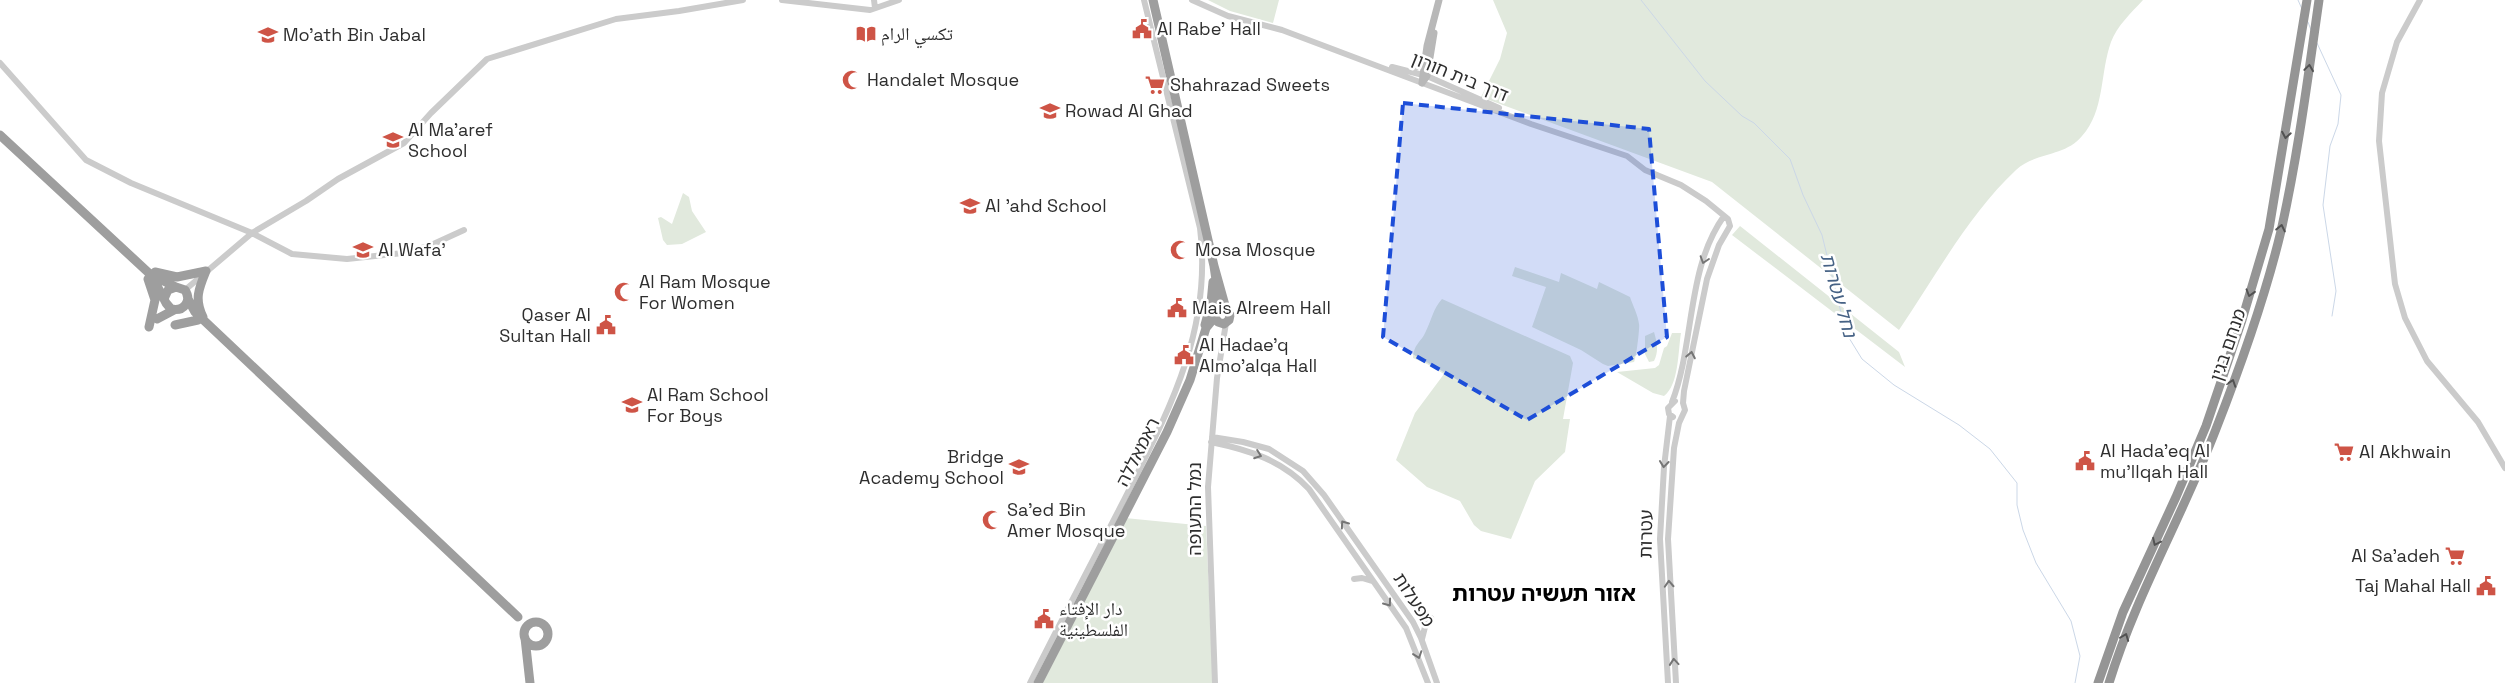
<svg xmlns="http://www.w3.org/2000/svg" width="2505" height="683" font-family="'Space Grotesk','Noto Naskh Arabic','Noto Sans Hebrew',sans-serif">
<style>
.green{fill:#e1e9dd}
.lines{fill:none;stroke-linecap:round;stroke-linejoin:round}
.stream{stroke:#cbd7e7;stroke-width:1}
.tertiary{stroke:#cbcbcb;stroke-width:6}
.secondary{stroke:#b8b8b8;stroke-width:7}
.trunk{stroke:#9e9e9e;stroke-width:9}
.motorway{stroke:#959595;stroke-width:9}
.oneway{stroke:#525252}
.oneway2{stroke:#757575}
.marked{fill:#1d4ed8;fill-opacity:0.2;stroke:#1d4ed8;stroke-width:4;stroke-dasharray:10 6;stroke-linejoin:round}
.labels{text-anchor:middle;stroke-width:5;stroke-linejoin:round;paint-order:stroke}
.poi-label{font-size:18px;fill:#2e2e2e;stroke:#fff;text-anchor:start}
.street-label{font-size:18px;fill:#2e2e2e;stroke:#fff}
.water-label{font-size:19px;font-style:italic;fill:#466285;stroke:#fff}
.district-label{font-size:22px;font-weight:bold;fill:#000;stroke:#fff}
</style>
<rect width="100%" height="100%" fill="#fff"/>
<path class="green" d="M 1208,0 L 1279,0 L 1273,23 L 1230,11 Z
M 1493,0 L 2143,0 C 2131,13 2117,26 2111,42 C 2100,72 2105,111 2082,136 C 2065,157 2035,152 2016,170 C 1969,214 1935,277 1899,330 L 1712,182 L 1481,97 L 1500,59 L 1507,33 Z
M 683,193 L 689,197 L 692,211 L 706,232 L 682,244 L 667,245 L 663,240 L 658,218 L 661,217 L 672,224 Z
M 1740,226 L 1899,352 L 1905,367 L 1732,235 Z
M 1515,267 L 1559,282 L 1561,273 L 1597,289 L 1599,282 L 1630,297 C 1633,306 1638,315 1639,324 C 1640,327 1636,360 1634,362 L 1608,366 L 1603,364 L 1581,350 L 1532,327 L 1546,287 L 1512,276 Z
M 1442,299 L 1570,356 L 1573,363 L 1563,419 L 1570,419 L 1565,452 L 1535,481 L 1511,539 L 1481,531 L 1474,525 L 1460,501 L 1427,487 L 1396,460 L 1415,413 L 1444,374 L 1427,364 L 1413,358 C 1414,343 1421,343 1426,331 C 1432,319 1433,309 1442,299 Z
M 1654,332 C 1657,342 1659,351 1654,361 L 1649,362 L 1645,354 L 1645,336 Z
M 1672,333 L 1681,333 C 1678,351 1679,385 1664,396 L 1653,393 L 1617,372 L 1655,368 L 1659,365 L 1664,348 L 1667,346 Z
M 1125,518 L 1206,526 L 1213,683 L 1043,683 Z"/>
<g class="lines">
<path class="stream" d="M 1641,0 L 1705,81 L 1742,116 L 1754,123 L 1790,159 L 1803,195 L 1822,235 L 1846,333 L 1862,359 L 1894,385 L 1959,425 L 1990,449 L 2017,483 L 2017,505 L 2023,530 L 2036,563 L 2071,621 L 2080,656 L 2075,683
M 2298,0 L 2302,9
M 2308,22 L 2311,30
M 2317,43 L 2341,95 L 2338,124 L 2330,146 L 2323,205 L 2336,291 L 2332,316"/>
<path class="tertiary" d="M 782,0 L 870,10 L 899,0
M 874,0 L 875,8
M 1192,0 L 1228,16 L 1282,30 L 1531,124 L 1627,156 L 1645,170 L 1681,185 L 1706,201 L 1728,219 L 1730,226 L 1719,245 L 1707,279 L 1684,391 L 1683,403 L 1685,410 L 1679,423 L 1674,448 L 1668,539 L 1676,683
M 2420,0 L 2397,42 L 2382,93 L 2379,141 L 2395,284 L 2405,318 L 2427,361 L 2478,422 L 2505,468
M 0,63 L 86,160 L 131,183 L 252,233 L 292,254 L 347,259 L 403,253 L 429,246 L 464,230
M 1392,67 L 1427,76 L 1499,108
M 1410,71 L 1420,65 L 1425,57
M 185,290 L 252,233 L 306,201 L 338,179 L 404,143 L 431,113 L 487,59 L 616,19 L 679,11 L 743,0
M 1672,402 C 1695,343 1686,269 1724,216
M 1673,417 L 1669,414 L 1668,408 L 1675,401
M 1212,437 L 1243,442 L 1269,449 L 1303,471 L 1324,495 L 1413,622 L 1421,638 L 1437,683
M 1211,442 C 1249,450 1282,460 1309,489 L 1406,628 L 1428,683
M 1354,579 L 1362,578 L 1372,581
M 1422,639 L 1425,627 L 1431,618
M 1030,683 C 1060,623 1091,564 1122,504 C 1167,414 1213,332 1200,228 L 1144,0
M 1215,683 L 1208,487 L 1217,378 L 1226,323
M 1668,683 L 1660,539 L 1664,467 L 1670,416"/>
<path class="secondary" d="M 1422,83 L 1427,46 L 1439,0
M 1422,83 L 1427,76 L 1434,33"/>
<path class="trunk" d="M 1153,0 L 1214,266 C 1217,286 1219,297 1215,317 L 1218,322 L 1224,324 L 1229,320 L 1230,315 L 1226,309 L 1214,266
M 0,135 L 151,275 L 176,287
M 155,272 L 177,277 L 206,271
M 153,278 L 166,303 L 171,309 C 184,312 192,301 185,290 L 176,287 L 168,290 L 164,299
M 148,279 L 155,300 L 149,327
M 188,299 L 195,312 L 518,617
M 203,317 C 194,299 199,288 206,271
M 157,319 L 174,310
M 175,325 L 198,320
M 1205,325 L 1211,303 L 1213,282
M524 634a12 12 0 1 1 24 0a12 12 0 1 1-24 0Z
M 525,638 L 530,683
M 1038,683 L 1167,432 L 1190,380 L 1206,328 L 1215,317"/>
<path class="motorway" d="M 2098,683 L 2123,612 L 2176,497 L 2206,426 L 2242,320 L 2269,229 L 2307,0
M 2109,683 C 2136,595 2183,515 2216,429 C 2241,365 2265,298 2281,231 C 2298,155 2308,77 2319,0"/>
</g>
<defs><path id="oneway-chevron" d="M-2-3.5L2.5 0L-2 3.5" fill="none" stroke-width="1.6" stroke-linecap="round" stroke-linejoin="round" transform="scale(1.25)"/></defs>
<g class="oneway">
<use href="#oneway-chevron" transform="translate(2309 68) rotate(-82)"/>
<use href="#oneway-chevron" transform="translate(2286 135) rotate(100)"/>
<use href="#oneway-chevron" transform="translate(2281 228) rotate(-78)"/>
<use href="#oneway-chevron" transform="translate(2250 293) rotate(107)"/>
<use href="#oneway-chevron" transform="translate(2232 383) rotate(-71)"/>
<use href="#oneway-chevron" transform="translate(2156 542) rotate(115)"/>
<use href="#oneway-chevron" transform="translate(2125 637) rotate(-69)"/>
</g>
<g class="oneway2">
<use href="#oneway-chevron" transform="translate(1704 260) rotate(108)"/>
<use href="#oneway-chevron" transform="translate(1691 355) rotate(-79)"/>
<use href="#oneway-chevron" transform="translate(1258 455) rotate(20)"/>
<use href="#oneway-chevron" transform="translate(1664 464) rotate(96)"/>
<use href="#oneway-chevron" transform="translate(1344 524) rotate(-125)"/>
<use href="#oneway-chevron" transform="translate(1669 584) rotate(-93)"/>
<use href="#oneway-chevron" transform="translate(1388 603) rotate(54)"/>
<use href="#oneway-chevron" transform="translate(1418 655) rotate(71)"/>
<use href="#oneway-chevron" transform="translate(1674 662) rotate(-95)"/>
</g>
<path class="marked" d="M 1403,103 L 1649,129 L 1667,337 L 1527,420 L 1383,337 Z"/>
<defs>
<symbol id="civic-bare" viewBox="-9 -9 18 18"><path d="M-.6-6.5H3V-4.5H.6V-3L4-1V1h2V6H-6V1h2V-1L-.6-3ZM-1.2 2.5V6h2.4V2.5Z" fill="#ce5446" stroke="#fff" stroke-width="2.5" paint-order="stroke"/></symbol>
<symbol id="library-bare" viewBox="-9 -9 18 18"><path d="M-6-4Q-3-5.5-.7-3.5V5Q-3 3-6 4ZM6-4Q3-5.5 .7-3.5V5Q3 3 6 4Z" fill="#ce5446" stroke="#fff" stroke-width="2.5" paint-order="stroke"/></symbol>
<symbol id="school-bare" viewBox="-9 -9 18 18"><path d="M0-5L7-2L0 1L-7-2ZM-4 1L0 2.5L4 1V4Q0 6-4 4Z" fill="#ce5446" stroke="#fff" stroke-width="2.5" paint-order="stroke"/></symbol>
<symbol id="mosque-bare" viewBox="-9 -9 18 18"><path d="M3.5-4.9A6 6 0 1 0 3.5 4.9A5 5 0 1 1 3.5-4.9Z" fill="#ce5446" stroke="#fff" stroke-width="2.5" paint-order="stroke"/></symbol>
<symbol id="supermarket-bare" viewBox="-9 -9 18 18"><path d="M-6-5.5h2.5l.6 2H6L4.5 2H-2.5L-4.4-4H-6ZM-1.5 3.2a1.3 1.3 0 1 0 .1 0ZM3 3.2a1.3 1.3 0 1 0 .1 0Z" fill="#ce5446" stroke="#fff" stroke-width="2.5" paint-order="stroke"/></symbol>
</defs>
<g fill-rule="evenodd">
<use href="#civic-bare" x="1128" y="15" width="28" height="28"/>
<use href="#library-bare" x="852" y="20" width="28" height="28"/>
<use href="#school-bare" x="254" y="21" width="28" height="28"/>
<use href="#mosque-bare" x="838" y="66" width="28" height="28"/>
<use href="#supermarket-bare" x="1141" y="71" width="28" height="28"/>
<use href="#school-bare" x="1036" y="97" width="28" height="28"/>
<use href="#school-bare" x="379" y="126" width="28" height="28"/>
<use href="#school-bare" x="956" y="192" width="28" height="28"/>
<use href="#school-bare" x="349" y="236" width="28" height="28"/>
<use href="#mosque-bare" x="1166" y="236" width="28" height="28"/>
<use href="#mosque-bare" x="610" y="278" width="28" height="28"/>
<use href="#civic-bare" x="1163" y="294" width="28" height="28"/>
<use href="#civic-bare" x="592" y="311" width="28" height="28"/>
<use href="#civic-bare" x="1170" y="341" width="28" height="28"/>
<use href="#school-bare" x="618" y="391" width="28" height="28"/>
<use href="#supermarket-bare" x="2330" y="438" width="28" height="28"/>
<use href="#civic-bare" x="2071" y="447" width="28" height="28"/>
<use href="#school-bare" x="1005" y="453" width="28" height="28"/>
<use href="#mosque-bare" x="978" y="506" width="28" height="28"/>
<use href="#supermarket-bare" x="2441" y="542" width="28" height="28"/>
<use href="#civic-bare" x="2472" y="572" width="28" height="28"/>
<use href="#civic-bare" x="1030" y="605" width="28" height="28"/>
</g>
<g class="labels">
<g class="poi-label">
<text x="1157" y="35">Al Rabe' Hall</text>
<text x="881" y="40">تكسي الرام</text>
<text x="283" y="41">Mo'ath Bin Jabal</text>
<text x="867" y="86">Handalet Mosque</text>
<text x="1170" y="91">Shahrazad Sweets</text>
<text x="1065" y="117">Rowad Al Ghad</text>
<text x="408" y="136">Al Ma'aref<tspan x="408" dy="21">School</tspan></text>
<text x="985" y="212">Al 'ahd School</text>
<text x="378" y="256">Al Wafa'</text>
<text x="1195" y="256">Mosa Mosque</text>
<text x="639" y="288">Al Ram Mosque<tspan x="639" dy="21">For Women</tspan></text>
<text x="1192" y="314">Mais Alreem Hall</text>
<text x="591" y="321" text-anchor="end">Qaser Al<tspan x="591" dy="21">Sultan Hall</tspan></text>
<text x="1199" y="351">Al Hadae'q<tspan x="1199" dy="21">Almo'alqa Hall</tspan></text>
<text x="647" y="401">Al Ram School<tspan x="647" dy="21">For Boys</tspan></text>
<text x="2100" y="457">Al Hada'eq Al<tspan x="2100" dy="21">mu'llqah Hall</tspan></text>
<text x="2359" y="458">Al Akhwain</text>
<text x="1004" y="463" text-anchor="end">Bridge<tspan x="1004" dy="21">Academy School</tspan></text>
<text x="1007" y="516">Sa'ed Bin<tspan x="1007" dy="21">Amer Mosque</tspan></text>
<text x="2440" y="562" text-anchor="end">Al Sa'adeh</text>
<text x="2471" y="592" text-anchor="end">Taj Mahal Hall</text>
<text x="1059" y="615">دار الإفتاء<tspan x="1059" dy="21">الفلسطينية</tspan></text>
</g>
<g class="street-label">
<text transform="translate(1460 77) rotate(22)" y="6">דרך בית חורון</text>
<text transform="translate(2228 345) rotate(-71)" y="6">מנחם בגין</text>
<text transform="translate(1138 452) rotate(-63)" y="6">ראמאללה</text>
<text transform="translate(1195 509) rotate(-90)" y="6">נמל התעופה</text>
<text transform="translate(1646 534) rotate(-89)" y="6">עטרות</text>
<text transform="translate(1414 600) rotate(57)" y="6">מפעלות</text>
</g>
<g class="water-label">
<text transform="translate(1839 295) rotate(74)" y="7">נחל עטרות</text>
</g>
<g class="district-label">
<text x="1544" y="601">אזור תעשיה עטרות</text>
</g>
</g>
</svg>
